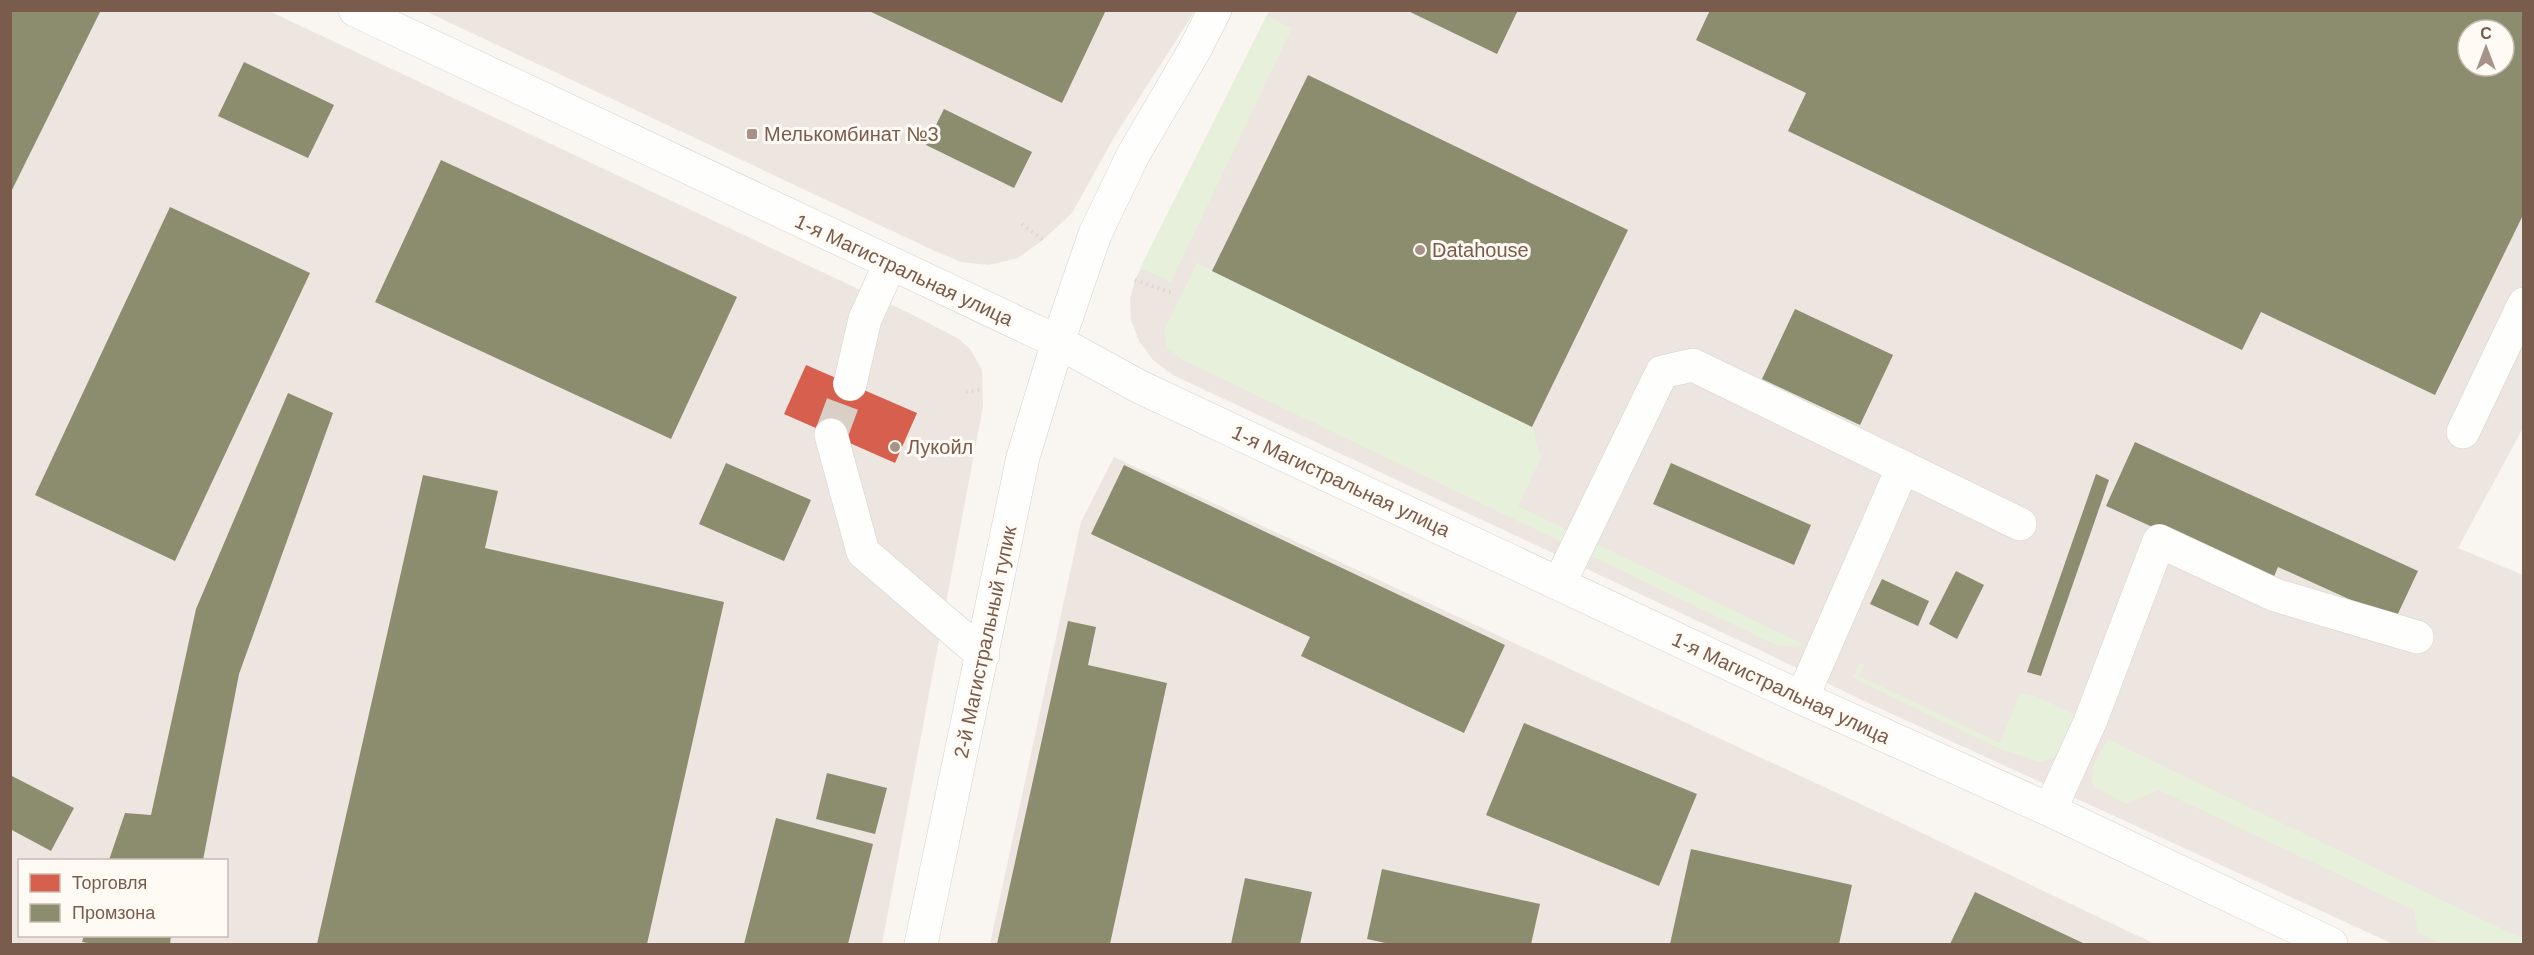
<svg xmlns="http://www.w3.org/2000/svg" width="2534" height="955" font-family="Arial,sans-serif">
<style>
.industrial{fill:#ede5e0;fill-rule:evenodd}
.green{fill:#e7f0db}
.shops{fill:#d6604d}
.industry{fill:#8c8c6e;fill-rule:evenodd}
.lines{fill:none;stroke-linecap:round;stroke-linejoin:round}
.minor-tunnel{stroke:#d9cfc7;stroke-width:33;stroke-dasharray:33 16;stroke-linecap:butt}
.minor-casing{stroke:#d7d1cb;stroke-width:34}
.path{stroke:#dcd5d0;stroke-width:4;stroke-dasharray:1.5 4.5;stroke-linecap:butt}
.minor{stroke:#fefefd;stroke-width:33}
.poi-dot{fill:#a69286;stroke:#fffaf3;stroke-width:2}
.labels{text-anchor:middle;stroke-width:6;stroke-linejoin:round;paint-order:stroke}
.poi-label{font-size:20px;fill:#7a5c4d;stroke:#fffaf3;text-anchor:start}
.street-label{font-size:20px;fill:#7a5c4d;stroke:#fffaf3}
</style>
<rect width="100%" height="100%" fill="#f9f5f0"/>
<path class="industrial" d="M 10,11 L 269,11 L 909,313 L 959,339 L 970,349 L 982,370 L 983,406 L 882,944 L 11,944 ZM 20,860 L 226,860 L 226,936 L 20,936 Z
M 425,11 L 1195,11 L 1116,134 L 1072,213 L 1043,240 L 1018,258 L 989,265 L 961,262 L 937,252 Z
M 1269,11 L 2523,11 L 2523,428 L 2458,548 L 2523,575 L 2523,944 L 2393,944 L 1866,702 L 1768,654 L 1173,375 L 1153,360 L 1139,341 L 1131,320 L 1130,299 L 1135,280 ZM 2468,30 L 2504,30 L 2504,66 L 2468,66 Z
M 1114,457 L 1880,813 L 2155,944 L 990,944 L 1081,522 Z"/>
<path class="green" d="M 1267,16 L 1292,28 L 1171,282 L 1140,268 Z
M 1197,263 L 1532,427 L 1541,458 L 1518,506 L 1805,645 L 1791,647 L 1776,645 L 1181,359 L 1167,347 L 1164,330 Z
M 1860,663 L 1864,665 L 1859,676 L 2000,743 L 2020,693 L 2036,696 L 2079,717 L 2058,756 L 2040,762 L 2000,749 L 1853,678 Z
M 2107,739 L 2523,939 L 2523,944 L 2443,944 L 2418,933 L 2414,910 L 2159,790 L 2126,804 L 2096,788 L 2092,783 L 2093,767 Z"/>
<path class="shops" d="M 806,365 L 917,413 L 895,463 L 784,414 Z"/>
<path class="industry" d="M 10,10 L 101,10 L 10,194 Z
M 867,10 L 1106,10 L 1062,103 Z
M 1406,10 L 1518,10 L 1497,54 Z
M 1710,10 L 2524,10 L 2524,213 L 2435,395 L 2261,312 L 2242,350 L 1788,131 L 1806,93 L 1696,40 ZM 2468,30 L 2504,30 L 2504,66 L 2468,66 Z
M 244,62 L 334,105 L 308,158 L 218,116 Z
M 1308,75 L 1628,230 L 1532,427 L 1212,271 Z
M 944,109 L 1032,152 L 1014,188 L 926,145 Z
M 441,160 L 737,297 L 671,439 L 375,302 Z
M 170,207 L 310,273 L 175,561 L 35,495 Z
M 1795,309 L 1893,355 L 1860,425 L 1762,379 Z
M 288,393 L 333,413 L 239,674 L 203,860 L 109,860 L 125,813 L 151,815 L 196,609 Z
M 2135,442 L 2418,571 L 2395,620 L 2278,567 L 2272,581 L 2106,506 Z
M 726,463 L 811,500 L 784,561 L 699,524 Z
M 1671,463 L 1811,525 L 1794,565 L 1653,504 Z
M 1124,465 L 1505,645 L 1464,733 L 1301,656 L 1310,637 L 1091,534 Z
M 2096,474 L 2109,480 L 2041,676 L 2027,672 Z
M 423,475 L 498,491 L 485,548 L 724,602 L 647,944 L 317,944 Z
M 1956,571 L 1984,585 L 1957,639 L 1929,624 Z
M 1882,579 L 1929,601 L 1918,626 L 1870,604 Z
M 1068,621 L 1096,627 L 1088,665 L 1167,683 L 1110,944 L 997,944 Z
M 1524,723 L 1697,794 L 1659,886 L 1486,815 Z
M 827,773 L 887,788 L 875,834 L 816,819 Z
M 10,775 L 74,808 L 51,851 L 10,829 Z
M 776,818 L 873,844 L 848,944 L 744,944 Z
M 1691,849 L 1852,885 L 1839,944 L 1670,944 Z
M 1382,869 L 1540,904 L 1531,944 L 1390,944 L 1367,939 Z
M 1245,878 L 1312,892 L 1300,944 L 1231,944 Z
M 1975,892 L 2085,944 L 1950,944 Z
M 84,936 L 171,936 L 170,944 L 93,944 L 82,942 Z"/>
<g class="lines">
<path class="minor-tunnel" d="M 831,435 L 850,384"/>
<defs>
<path id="minor" d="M 355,10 L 1058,342 L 1140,387 L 1802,698 L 2050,810 L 2331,944
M 850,384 L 865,319 L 890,264
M 2463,432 L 2524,304
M 831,435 L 863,552 L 983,655
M 1559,584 L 1662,372 L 1693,365 L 2020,524
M 1802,698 L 1903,467
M 2050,810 L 2090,722 L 2159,541 L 2275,595 L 2417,637
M 921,944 L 1023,457 L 1058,342 L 1095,234 L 1133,155 L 1194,51 L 1215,10"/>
</defs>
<use href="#minor" class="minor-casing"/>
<path class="path" d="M 1022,224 L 1043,240
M 1135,280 L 1173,293
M 966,392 L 983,389"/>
<use href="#minor" class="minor"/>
</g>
<g class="poi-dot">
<rect x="746" y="128" width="12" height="12" rx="3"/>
<circle cx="1420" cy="250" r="6"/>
<circle cx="895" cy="447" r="6"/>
</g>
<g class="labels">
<g class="poi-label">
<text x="764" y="141">Мелькомбинат №3</text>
<text x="1432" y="257">Datahouse</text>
<text x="907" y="454">Лукойл</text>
</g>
<g class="street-label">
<text transform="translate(904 270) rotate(25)" y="7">1-я Магистральная улица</text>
<text transform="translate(1341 481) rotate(25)" y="7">1-я Магистральная улица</text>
<text transform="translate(985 642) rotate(-78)" y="7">2-й Магистральный тупик</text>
<text transform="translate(1781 688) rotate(25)" y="7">1-я Магистральная улица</text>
</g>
</g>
<rect width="2534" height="955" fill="none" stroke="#7a5c4d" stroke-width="24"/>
<rect x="18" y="859" width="210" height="78" fill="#fffaf3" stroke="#cabbb1" stroke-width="1.5"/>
<rect x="30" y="874" width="30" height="18" fill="#d6604d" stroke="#cabbb1" stroke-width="1.5"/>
<text x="72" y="889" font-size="18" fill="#7a5c4d">Торговля</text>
<rect x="30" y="904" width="30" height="18" fill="#8c8c6e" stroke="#cabbb1" stroke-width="1.5"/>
<text x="72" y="919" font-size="18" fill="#7a5c4d">Промзона</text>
<g transform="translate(2486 48)"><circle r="28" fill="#fffaf3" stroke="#cabbb1" stroke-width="1.5"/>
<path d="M0-4.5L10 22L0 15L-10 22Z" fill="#a69286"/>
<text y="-9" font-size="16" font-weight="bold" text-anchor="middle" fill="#7a5c4d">С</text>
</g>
</svg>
